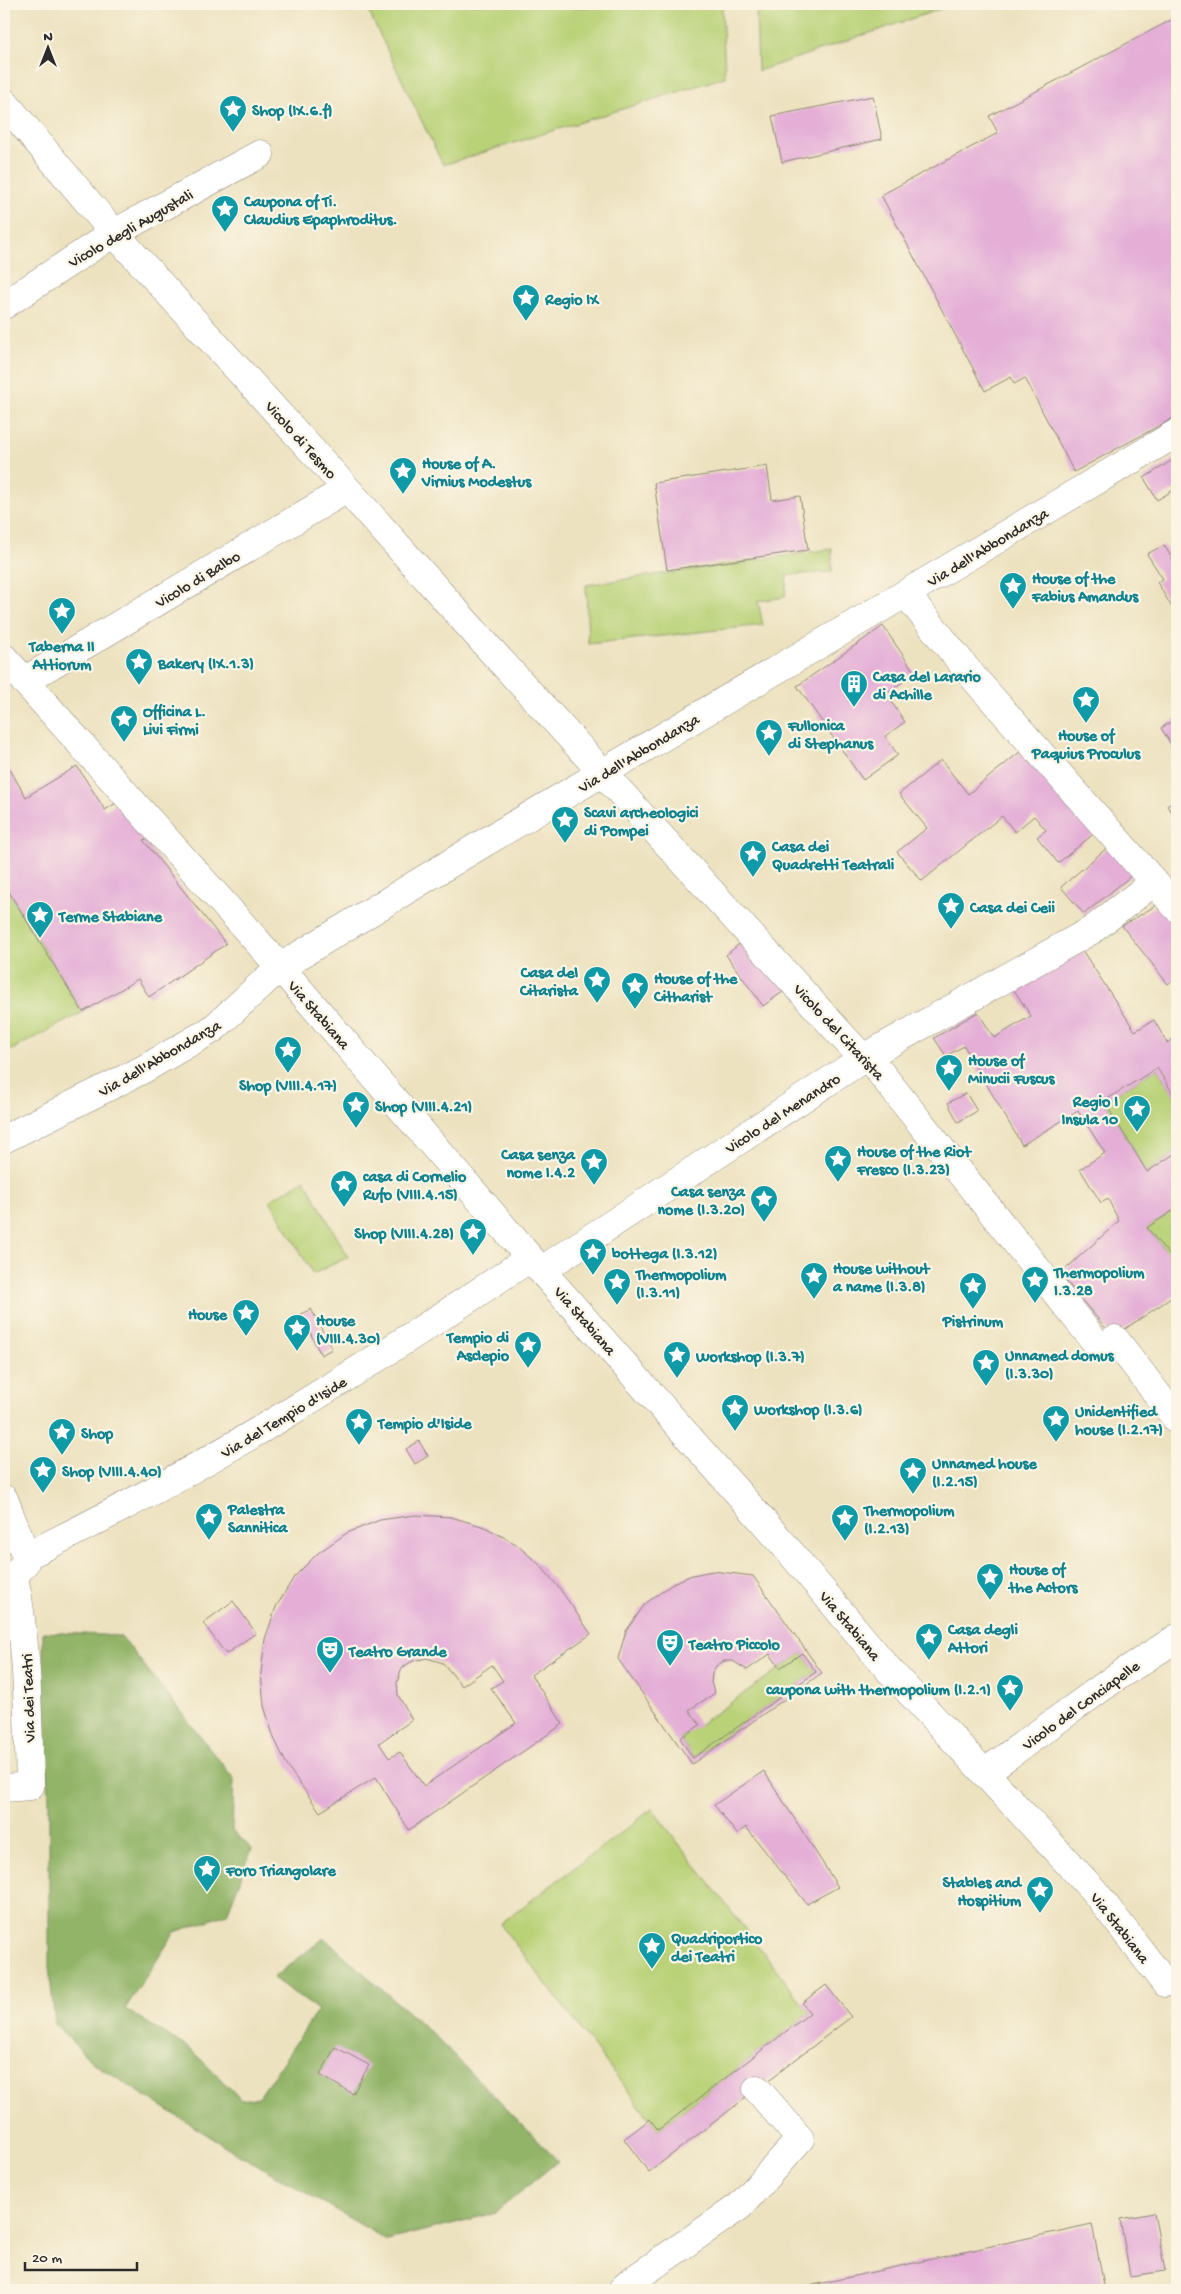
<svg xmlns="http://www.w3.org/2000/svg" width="1181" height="2294" font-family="'Gochi Hand',sans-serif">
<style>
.green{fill:#b9d278;stroke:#727e52}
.forest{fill:#92b468;stroke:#5e704a}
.building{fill:#e4aed7;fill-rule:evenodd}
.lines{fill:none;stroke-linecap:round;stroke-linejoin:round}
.minor-casing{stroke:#8c8676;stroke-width:29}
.minor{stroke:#fff;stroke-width:28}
.labels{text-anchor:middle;stroke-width:4.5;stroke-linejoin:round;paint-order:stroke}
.culture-label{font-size:16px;font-weight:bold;fill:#0d838f;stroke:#fcf5e5;text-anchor:start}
.street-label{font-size:16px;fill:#2b2b2b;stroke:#fcf5e5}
</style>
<rect width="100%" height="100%" fill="#fcf5e5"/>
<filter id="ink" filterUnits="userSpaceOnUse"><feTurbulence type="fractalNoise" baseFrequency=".02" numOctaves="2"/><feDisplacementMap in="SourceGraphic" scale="10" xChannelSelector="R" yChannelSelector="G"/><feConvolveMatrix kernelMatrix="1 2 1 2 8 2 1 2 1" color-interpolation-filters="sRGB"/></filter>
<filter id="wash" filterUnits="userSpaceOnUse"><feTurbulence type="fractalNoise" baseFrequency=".0096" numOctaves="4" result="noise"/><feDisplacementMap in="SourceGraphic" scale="20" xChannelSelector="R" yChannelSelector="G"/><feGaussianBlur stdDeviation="1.12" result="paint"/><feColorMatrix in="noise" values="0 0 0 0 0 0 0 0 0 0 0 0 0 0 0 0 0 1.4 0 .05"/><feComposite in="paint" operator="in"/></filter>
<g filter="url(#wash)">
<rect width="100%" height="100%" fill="#ede2c0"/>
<path class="green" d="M 365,4 L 574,4 L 575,8 L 611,4 L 718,4 L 722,8 L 725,77 L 443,165 Z
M 756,4 L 955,4 L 758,71 Z
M 832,549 L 832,572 L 787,575 L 785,597 L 758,601 L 763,625 L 588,644 L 586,585 Z
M 4,884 L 83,1012 L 4,1054 Z
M 1157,1068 L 1177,1100 L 1177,1152 L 1147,1172 L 1104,1101 Z
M 305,1180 L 348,1257 L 313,1274 L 270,1200 Z
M 1177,1208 L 1177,1251 L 1170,1256 L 1147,1228 Z
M 802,1653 L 816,1672 L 693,1758 L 680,1738 Z
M 652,1809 L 810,2013 L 658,2130 L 500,1924 Z"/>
<path class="forest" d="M 43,1632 L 121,1636 L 234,1779 L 232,1830 L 252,1849 L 227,1914 L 175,1932 L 125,2009 L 190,2049 L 242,2100 L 259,2097 L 318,2010 L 273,1978 L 324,1938 L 437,2038 L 558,2161 L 495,2213 L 387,2240 L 225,2146 L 93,2063 L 55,2024 L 49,1966 L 49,1799 L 43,1682 Z"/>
<g id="blocks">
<path class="building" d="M 1177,17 L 1177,416 L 1074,472 L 1025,378 L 1014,384 L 1011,377 L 985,391 L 881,195 L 998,133 L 989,116 Z
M 873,96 L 882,139 L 782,162 L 772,116 Z
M 1176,458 L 1177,488 L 1157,500 L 1144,478 Z
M 767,466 L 772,500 L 800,496 L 808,550 L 667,570 L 654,483 Z
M 1164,545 L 1177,567 L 1177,616 L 1157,582 L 1163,579 L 1147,554 Z
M 883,626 L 915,673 L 886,694 L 905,722 L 885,736 L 898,755 L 863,780 L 797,686 Z
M 1177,718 L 1177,750 L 1175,751 L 1161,728 Z
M 1026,747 L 1096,832 L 1058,863 L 1037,837 L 1046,830 L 1034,816 L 1015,832 L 1002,816 L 922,881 L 897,852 L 927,828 L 899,794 L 941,760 L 968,794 Z
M 77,766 L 105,810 L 119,801 L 149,838 L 143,840 L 226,944 L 149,997 L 138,979 L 83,1012 L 4,884 L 4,771 L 9,768 L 26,797 Z
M 1177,797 L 1177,818 L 1167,806 Z
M 1108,847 L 1132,875 L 1084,914 L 1061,887 Z
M 1160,903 L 1177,924 L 1177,977 L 1168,984 L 1122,926 Z
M 744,940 L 787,989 L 763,1006 L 726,955 Z
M 1082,950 L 1135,1031 L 1154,1020 L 1167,1043 L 1177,1036 L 1177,1100 L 1157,1068 L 1104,1101 L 1147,1172 L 1177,1152 L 1177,1208 L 1147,1228 L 1170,1256 L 1177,1251 L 1177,1294 L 1113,1337 L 1060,1274 L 1119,1221 L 1108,1199 L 1101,1203 L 1080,1169 L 1105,1153 L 1078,1111 L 1022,1145 L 964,1046 L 946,1056 L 934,1038 L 978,1012 L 994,1038 L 1031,1016 L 1014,990 Z
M 966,1093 L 977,1111 L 958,1122 L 948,1103 Z
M 311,1309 L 332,1349 L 321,1355 L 301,1314 Z
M 419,1441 L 428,1456 L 415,1464 L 406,1449 Z
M 415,1515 L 451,1517 L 485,1527 L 516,1544 L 540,1565 L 560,1589 L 591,1634 L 531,1675 L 563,1724 L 409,1830 L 376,1777 L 320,1812 L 288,1767 L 274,1738 L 264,1706 L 261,1673 L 265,1639 L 276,1607 L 294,1577 L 318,1553 L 347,1533 L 380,1520 ZM 427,1658 L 443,1663 L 462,1686 L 492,1665 L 503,1681 L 491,1688 L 516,1723 L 424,1786 L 400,1752 L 389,1758 L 379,1743 L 412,1720 L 398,1695 L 397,1683 L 401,1670 L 406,1665 L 413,1661 Z
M 713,1571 L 753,1576 L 822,1673 L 692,1764 L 618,1659 L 626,1631 L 645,1604 L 675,1582 L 692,1575 ZM 802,1653 L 816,1672 L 693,1758 L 680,1738 L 700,1725 L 689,1710 L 715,1693 L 711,1683 L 712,1674 L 716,1666 L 724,1661 L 733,1661 L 747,1670 L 770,1654 L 780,1668 Z
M 233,1601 L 256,1633 L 226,1654 L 203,1623 Z
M 764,1771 L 838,1887 L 807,1904 L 746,1827 L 737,1834 L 714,1805 Z
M 826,1985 L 851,2017 L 649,2172 L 624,2139 L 650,2119 L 658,2130 L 810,2013 L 802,2003 Z
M 335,2047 L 369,2065 L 353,2094 L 320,2075 Z
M 1154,2213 L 1165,2271 L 1130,2276 L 1120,2219 Z
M 1092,2224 L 1105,2290 L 795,2290 L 795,2289 Z"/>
</g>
</g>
<g filter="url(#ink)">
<use href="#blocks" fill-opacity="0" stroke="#8c8676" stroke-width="1"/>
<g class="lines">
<defs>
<path id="minor" d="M 4,102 L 114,233 L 347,489 L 488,647 L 857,1052 L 867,1056 L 1101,1349 L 1115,1339 L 1177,1420
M 4,305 L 114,233 L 260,154
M 906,594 L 973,677 L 1177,908
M 4,658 L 280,967 L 530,1258 L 785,1546 L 889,1670 L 1094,1891 L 1165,1983
M 24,681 L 347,489
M 4,1139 L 144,1069 L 213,1029 L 280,967 L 477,847 L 1177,433
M 542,1270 L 867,1056 L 1092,930 L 1154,882
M 4,1499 L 26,1556 L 25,1563 L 14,1576 C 28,1645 28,1715 30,1786 L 4,1788
M 26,1556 C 203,1471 367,1367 530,1258
M 984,1773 L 1115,1678 L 1177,1638
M 622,2290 L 627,2284 L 740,2206 L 800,2139 L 757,2089"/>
</defs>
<use href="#minor" class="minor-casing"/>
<use href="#minor" class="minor"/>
</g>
</g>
<defs>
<symbol id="sight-pin" viewBox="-11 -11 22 30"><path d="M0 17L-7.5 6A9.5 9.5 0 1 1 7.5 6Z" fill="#0f9aa8" stroke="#fcf5e5"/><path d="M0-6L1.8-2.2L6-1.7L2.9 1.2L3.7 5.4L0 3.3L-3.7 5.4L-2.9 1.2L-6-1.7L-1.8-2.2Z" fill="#fff"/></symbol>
<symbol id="building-pin" viewBox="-11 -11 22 30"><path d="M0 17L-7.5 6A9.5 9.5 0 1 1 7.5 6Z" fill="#0f9aa8" stroke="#fcf5e5"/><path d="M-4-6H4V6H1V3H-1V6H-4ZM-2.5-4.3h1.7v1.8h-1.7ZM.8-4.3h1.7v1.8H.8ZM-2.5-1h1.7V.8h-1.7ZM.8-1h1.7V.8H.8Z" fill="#fff"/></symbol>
<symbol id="theatre-pin" viewBox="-11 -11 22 30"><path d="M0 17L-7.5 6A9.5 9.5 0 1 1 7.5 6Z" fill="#0f9aa8" stroke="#fcf5e5"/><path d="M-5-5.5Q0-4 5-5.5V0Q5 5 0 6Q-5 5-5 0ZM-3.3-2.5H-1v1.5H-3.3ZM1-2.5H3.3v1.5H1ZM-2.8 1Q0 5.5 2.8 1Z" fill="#fff"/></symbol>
</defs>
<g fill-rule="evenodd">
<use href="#sight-pin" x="217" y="93" width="32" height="43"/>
<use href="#sight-pin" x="209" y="193" width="32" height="43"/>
<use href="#sight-pin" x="510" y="282" width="32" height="43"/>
<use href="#sight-pin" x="387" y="455" width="32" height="43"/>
<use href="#sight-pin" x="997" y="570" width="32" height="43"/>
<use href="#sight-pin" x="46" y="595" width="32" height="43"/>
<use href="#sight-pin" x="123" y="646" width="32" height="43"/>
<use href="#building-pin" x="838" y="668" width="32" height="43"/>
<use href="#sight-pin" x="1070" y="684" width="32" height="43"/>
<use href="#sight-pin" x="108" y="703" width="32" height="43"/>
<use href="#sight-pin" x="753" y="717" width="32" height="43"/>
<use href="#sight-pin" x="549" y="804" width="32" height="43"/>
<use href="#sight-pin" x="737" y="838" width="32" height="43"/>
<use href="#sight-pin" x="935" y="890" width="32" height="43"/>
<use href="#sight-pin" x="24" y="899" width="32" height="43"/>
<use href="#sight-pin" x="581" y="964" width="32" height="43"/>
<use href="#sight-pin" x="619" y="970" width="32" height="43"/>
<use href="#sight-pin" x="272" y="1034" width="32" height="43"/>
<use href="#sight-pin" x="933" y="1052" width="32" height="43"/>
<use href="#sight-pin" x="340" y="1089" width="32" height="43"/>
<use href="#sight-pin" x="1121" y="1093" width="32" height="43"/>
<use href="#sight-pin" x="822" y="1143" width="32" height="43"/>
<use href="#sight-pin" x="578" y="1146" width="32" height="43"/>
<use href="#sight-pin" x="328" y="1168" width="32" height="43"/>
<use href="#sight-pin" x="748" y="1183" width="32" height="43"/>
<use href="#sight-pin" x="457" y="1216" width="32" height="43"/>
<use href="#sight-pin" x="577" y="1236" width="32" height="43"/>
<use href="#sight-pin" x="798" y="1260" width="32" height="43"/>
<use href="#sight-pin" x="1019" y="1264" width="32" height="43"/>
<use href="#sight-pin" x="601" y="1266" width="32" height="43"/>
<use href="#sight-pin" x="957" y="1270" width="32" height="43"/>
<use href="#sight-pin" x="230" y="1297" width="32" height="43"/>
<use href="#sight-pin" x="281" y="1312" width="32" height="43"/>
<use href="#sight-pin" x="512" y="1329" width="32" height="43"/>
<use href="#sight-pin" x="661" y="1339" width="32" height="43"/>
<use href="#sight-pin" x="970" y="1347" width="32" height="43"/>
<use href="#sight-pin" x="719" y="1392" width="32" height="43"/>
<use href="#sight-pin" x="1040" y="1403" width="32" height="43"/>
<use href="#sight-pin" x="343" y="1406" width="32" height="43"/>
<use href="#sight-pin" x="46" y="1416" width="32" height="43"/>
<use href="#sight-pin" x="27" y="1454" width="32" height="43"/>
<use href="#sight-pin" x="897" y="1455" width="32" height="43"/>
<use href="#sight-pin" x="193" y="1501" width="32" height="43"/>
<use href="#sight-pin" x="829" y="1502" width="32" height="43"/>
<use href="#sight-pin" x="974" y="1561" width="32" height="43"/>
<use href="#sight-pin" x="913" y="1621" width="32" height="43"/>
<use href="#theatre-pin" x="654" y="1627" width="32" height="43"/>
<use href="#theatre-pin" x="314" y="1634" width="32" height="43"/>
<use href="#sight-pin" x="994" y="1672" width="32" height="43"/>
<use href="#sight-pin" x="191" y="1853" width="32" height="43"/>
<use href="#sight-pin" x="1024" y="1874" width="32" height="43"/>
<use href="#sight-pin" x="636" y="1930" width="32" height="43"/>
</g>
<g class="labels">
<g class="culture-label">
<text x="252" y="115">Shop (IX.6.f)</text>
<text x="244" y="206">Caupona of Ti.<tspan x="244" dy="18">Claudius Epaphroditus.</tspan></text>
<text x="545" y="304">Regio IX</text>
<text x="422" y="468">House of A.<tspan x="422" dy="18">Virnius Modestus</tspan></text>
<text x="1032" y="583">House of the<tspan x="1032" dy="18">Fabius Amandus</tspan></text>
<text x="62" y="651" text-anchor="middle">Taberna II<tspan x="62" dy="18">Attiorum</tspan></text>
<text x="158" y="668">Bakery (IX.1.3)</text>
<text x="873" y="681">Casa del Larario<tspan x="873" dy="18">di Achille</tspan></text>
<text x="143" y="716">Officina L.<tspan x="143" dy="18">Livi Firmi</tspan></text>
<text x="788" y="730">Fullonica<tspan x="788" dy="18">di Stephanus</tspan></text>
<text x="1086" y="740" text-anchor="middle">House of<tspan x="1086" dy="18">Paquius Proculus</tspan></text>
<text x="584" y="817">Scavi archeologici<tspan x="584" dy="18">di Pompei</tspan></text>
<text x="772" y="851">Casa dei<tspan x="772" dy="18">Quadretti Teatrali</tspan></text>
<text x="970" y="912">Casa dei Ceii</text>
<text x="59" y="921">Terme Stabiane</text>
<text x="578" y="977" text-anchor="end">Casa del<tspan x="578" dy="18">Citarista</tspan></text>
<text x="654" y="983">House of the<tspan x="654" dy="18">Citharist</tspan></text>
<text x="968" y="1065">House of<tspan x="968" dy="18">Minucii Fuscus</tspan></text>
<text x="288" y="1090" text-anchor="middle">Shop (VIII.4.17)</text>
<text x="1118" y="1106" text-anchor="end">Regio I<tspan x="1118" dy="18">Insula 10</tspan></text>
<text x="375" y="1111">Shop (VIII.4.21)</text>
<text x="857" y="1156">House of the Riot<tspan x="857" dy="18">Fresco (I.3.23)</tspan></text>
<text x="575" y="1159" text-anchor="end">Casa senza<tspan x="575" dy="18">nome I.4.2</tspan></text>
<text x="363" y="1181">casa di Cornelio<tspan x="363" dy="18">Rufo (VIII.4.15)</tspan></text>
<text x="745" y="1196" text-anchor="end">Casa senza<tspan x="745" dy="18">nome (I.3.20)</tspan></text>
<text x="454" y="1238" text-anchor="end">Shop (VIII.4.28)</text>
<text x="612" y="1258">bottega (I.3.12)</text>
<text x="833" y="1273">House without<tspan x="833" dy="18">a name (I.3.8)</tspan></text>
<text x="1054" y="1277">Thermopolium<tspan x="1054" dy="18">I.3.28</tspan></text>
<text x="636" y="1279">Thermopolium<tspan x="636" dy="18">(I.3.11)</tspan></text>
<text x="227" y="1319" text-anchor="end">House</text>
<text x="316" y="1325">House<tspan x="316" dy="18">(VIII.4.30)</tspan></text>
<text x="973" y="1326" text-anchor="middle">Pistrinum</text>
<text x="509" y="1342" text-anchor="end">Tempio di<tspan x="509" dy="18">Asclepio</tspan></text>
<text x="1005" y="1360">Unnamed domus<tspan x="1005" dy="18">(I.3.30)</tspan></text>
<text x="696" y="1361">Workshop (I.3.7)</text>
<text x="754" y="1414">Workshop (I.3.6)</text>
<text x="1075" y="1416">Unidentified<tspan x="1075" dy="18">house (I.2.17)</tspan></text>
<text x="378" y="1428">Tempio d'Iside</text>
<text x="81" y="1438">Shop</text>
<text x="932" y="1468">Unnamed house<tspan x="932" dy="18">(I.2.15)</tspan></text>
<text x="62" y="1476">Shop (VIII.4.40)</text>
<text x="228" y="1514">Palestra<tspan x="228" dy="18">Sannitica</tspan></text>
<text x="864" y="1515">Thermopolium<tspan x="864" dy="18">(I.2.13)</tspan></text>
<text x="1009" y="1574">House of<tspan x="1009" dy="18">the Actors</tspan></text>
<text x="948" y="1634">Casa degli<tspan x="948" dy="18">Attori</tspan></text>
<text x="689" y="1649">Teatro Piccolo</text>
<text x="349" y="1656">Teatro Grande</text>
<text x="991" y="1694" text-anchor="end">caupona with thermopolium (I.2.1)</text>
<text x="226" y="1875">Foro Triangolare</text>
<text x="1021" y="1887" text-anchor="end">Stables and<tspan x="1021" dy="18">Hospitium</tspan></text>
<text x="671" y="1943">Quadriportico<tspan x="671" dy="18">dei Teatri</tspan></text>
</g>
<g class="street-label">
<text transform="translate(130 227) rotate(-30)" y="6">Vicolo degli Augustali</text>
<text transform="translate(302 439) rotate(48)" y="6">Vicolo di Tesmo</text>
<text transform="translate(987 546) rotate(-31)" y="6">Via dell'Abbondanza</text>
<text transform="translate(197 578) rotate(-31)" y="6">Vicolo di Balbo</text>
<text transform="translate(638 752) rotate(-31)" y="6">Via dell'Abbondanza</text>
<text transform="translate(320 1014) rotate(49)" y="6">Via Stabiana</text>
<text transform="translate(840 1031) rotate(47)" y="6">Vicolo del Citarista</text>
<text transform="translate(159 1057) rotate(-30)" y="6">Via dell'Abbondanza</text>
<text transform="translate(782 1112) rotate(-33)" y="6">Vicolo del Menandro</text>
<text transform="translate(586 1320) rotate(49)" y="6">Via Stabiana</text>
<text transform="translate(283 1416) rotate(-31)" y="6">Via del Tempio d'Iside</text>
<text transform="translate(851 1625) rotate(50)" y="6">Via Stabiana</text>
<text transform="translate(27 1698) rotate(-92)" y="6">Via dei Teatri</text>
<text transform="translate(1080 1704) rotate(-36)" y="6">Vicolo del Conciapelle</text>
<text transform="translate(1121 1927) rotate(52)" y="6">Via Stabiana</text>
</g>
</g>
<rect width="1181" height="2294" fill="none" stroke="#fcf5e5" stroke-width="20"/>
<g transform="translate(48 48)" stroke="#fcf5e5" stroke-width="4" paint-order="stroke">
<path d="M0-4L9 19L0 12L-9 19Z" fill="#2b2b2b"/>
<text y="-8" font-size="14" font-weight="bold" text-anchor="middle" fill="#2b2b2b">N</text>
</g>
<path d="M25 2262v8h112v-8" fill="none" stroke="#2b2b2b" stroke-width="2.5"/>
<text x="32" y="2262" font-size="15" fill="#2b2b2b" stroke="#fcf5e5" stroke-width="4" paint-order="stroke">20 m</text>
</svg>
